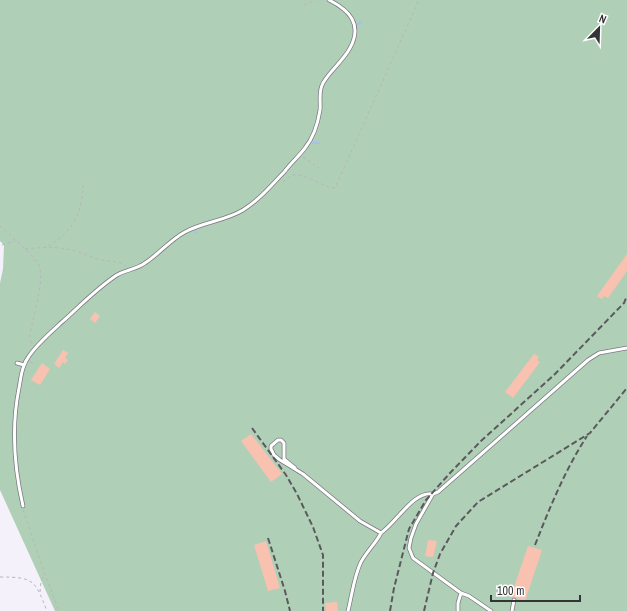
<svg xmlns="http://www.w3.org/2000/svg" width="627" height="611" font-family="'Archivo Narrow',sans-serif">
<style>
.green{fill:#afd0b6}
.lines{fill:none;stroke-linecap:round;stroke-linejoin:round}
.stream{stroke:#a3c2ec;stroke-width:2}
.building{fill:#f9c1b0}
.lane-casing{stroke:#7b7881;stroke-width:4.5}
.path{stroke:#b8b5bd;stroke-width:1;stroke-dasharray:3 3;stroke-linecap:butt}
.lane{stroke:#fff;stroke-width:3}
.rail{stroke:#5b595e;stroke-width:2;stroke-dasharray:6 3;stroke-linecap:butt}
</style>
<rect width="100%" height="100%" fill="#f4f1fb"/>
<path class="green" d="M 0,0 L 627,0 L 627,611 L 55,611 L 0,490 L 0,283 L 3,269 L 4,245 L 0,241 Z"/>
<g class="lines">
<path class="stream" d="M 358,24 L 362,22
M 313,143 L 319,143
M 195,232 L 196,233"/>
</g>
<path class="building" d="M 627,254 L 627,271 L 608,298 L 604,296 L 602,299 L 597,296 Z
M 95,312 L 100,316 L 95,323 L 90,319 Z
M 63,350 L 68,353 L 65,358 L 68,360 L 65,364 L 63,362 L 59,368 L 54,364 Z
M 534,354 L 539,357 L 537,360 L 540,362 L 513,398 L 505,392 Z
M 42,363 L 50,369 L 40,385 L 31,380 Z
M 251,434 L 282,474 L 271,482 L 241,441 Z
M 428,540 L 437,541 L 433,557 L 425,556 Z
M 266,541 L 280,588 L 268,591 L 254,545 Z
M 528,546 L 542,550 L 525,601 L 511,596 Z
M 337,602 L 338,611 L 326,611 L 325,603 Z"/>
<g class="lines">
<defs>
<path id="lane" d="M 17,363 L 24,365
M 295,468 L 284,459 L 284,443 L 281,440 L 278,440 L 271,446 L 271,449 L 274,455 L 280,460 L 303,474 L 360,521 L 381,533 C 397,522 414,490 433,494
M 23,506 C 14,467 11,428 19,388 C 21,377 22,365 29,356 C 38,343 51,332 62,322 C 80,306 97,288 117,275 C 126,270 137,269 145,263 C 159,254 170,240 185,232 C 203,222 225,221 243,210 C 259,200 272,185 285,171 C 291,163 299,156 305,148 C 313,138 318,123 320,110 C 321,101 318,92 323,83 C 330,71 343,61 350,48 C 363,24 349,10 329,0
M 348,611 C 352,595 354,576 361,562 C 367,551 376,543 381,533
M 458,611 L 458,603 L 461,593
M 491,611 L 469,596 L 461,593 L 413,558 L 409,548 L 411,538 L 416,524 L 433,494 L 438,492 L 588,360 L 599,353 L 627,348
M 512,611 L 514,600"/>
</defs>
<use href="#lane" class="lane-casing"/>
<path class="path" d="M 304,5 L 316,0
M 303,157 L 319,168
M 283,182 C 286,180 290,175 293,175 C 303,172 322,187 335,188 L 419,0
M 0,226 C 6,231 38,260 39,265 C 44,280 36,305 33,321 C 31,328 28,337 32,345
M 2,245 L 15,241
M 48,246 C 73,232 82,213 83,185
M 25,249 C 46,247 58,246 78,252 C 86,254 94,259 102,260 C 111,262 119,260 126,266
M 30,362 L 36,365
M 23,510 L 45,574 L 59,611
M 0,577 C 34,577 35,580 47,611
M 40,592 L 41,581 L 44,574"/>
<use href="#lane" class="lane"/>
<path class="rail" d="M 252,428 L 286,475 L 297,494 L 313,527 L 323,555 L 323,611
M 268,538 L 285,591 L 290,611
M 535,545 C 550,507 565,470 587,436
M 390,611 L 394,588 L 409,529 L 426,500 L 450,473 L 481,441 L 555,374 L 624,303 L 627,296
M 424,611 L 433,573 L 440,554 L 456,526 L 478,502 L 590,433 L 627,388"/>
</g>
<g transform="translate(599 28) rotate(23)" stroke="#ffffff" stroke-width="3" paint-order="stroke">
<path d="M0-3L7 15L0 10L-7 15Z" fill="#343337"/>
<text y="-6" font-size="11" font-weight="bold" text-anchor="middle" fill="#343337">N</text>
</g>
<path d="M491 595v6h89v-6" fill="none" stroke="#343337" stroke-width="2"/>
<text x="497" y="595" font-size="12" fill="#343337" stroke="#ffffff" stroke-width="3" paint-order="stroke">100 m</text>
</svg>
